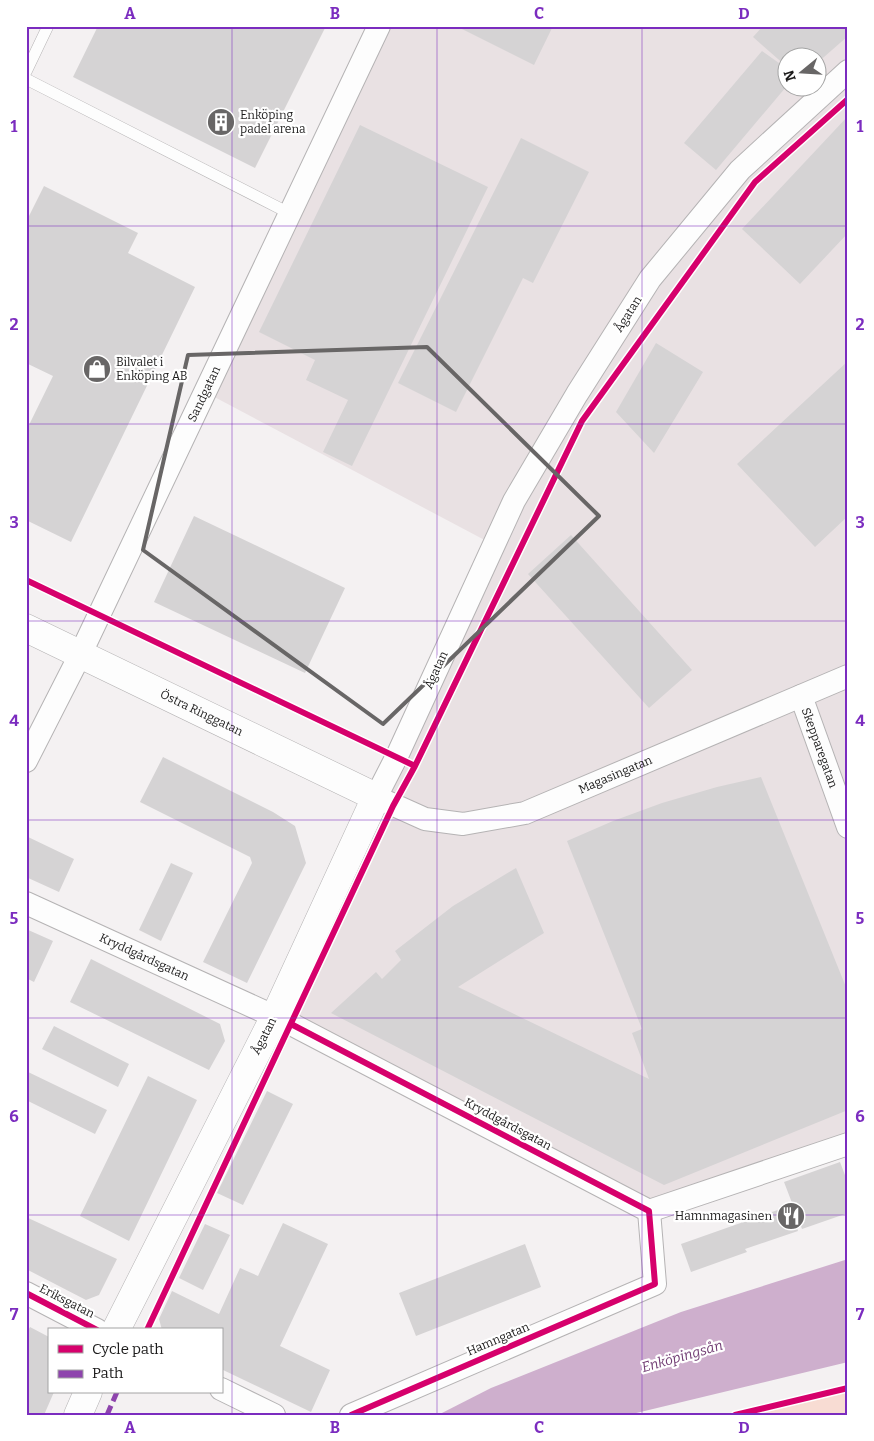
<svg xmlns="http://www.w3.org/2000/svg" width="874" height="1441" font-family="Bitter,serif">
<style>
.built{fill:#e9e1e3;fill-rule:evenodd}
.green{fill:#f8dcd3}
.water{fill:#ceafcd}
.building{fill:#d5d3d4}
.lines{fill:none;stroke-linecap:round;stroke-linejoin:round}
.service-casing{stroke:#b5b3b4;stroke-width:12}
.minor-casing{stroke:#b5b3b4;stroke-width:24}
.tertiary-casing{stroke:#b5b3b4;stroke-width:29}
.service{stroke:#fdfdfd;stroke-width:11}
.minor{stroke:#fdfdfd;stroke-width:22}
.tertiary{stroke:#fdfdfd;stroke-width:28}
.quiet{stroke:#8e44ad;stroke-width:5;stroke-dasharray:10 5;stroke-linecap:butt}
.cycleway-casing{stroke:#fff;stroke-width:9}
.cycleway{stroke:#d6006c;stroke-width:6}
.marked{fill:none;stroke:#686666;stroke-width:4;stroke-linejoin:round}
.grid{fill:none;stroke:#7b2cbf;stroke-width:1;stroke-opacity:0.55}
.labels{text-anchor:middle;stroke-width:4.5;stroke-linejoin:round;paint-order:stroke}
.poi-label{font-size:12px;fill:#1c1b1b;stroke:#fff;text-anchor:start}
.street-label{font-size:12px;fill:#1c1b1b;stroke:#fff}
.water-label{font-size:14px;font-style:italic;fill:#713c73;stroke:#fff}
.neatline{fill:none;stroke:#7b2cbf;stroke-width:2}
.grid-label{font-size:16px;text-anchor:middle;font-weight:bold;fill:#7b2cbf}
</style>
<rect width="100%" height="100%" fill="#f4f1f2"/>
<path class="built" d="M 379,26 L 848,26 L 848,1144 L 649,1211 L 275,1016 L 494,545 L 205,392 ZM 786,58 L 816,58 L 816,88 L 786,88 Z"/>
<path class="green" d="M 848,1388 L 848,1415 L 735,1415 Z"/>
<path class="water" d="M 848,1259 L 848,1362 L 628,1415 L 438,1415 L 491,1388 L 681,1312 Z"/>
<path class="building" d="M 98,26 L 326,26 L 255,168 L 73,77 Z
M 456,26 L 553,26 L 534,65 Z
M 763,26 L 848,26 L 848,36 L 816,64 L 816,58 L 786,58 L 786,66 L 753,37 Z
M 762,51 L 786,68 L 786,87 L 716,170 L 684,143 Z
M 848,116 L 848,233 L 800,284 L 742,229 Z
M 360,125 L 488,187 L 352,466 L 323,452 L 348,400 L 306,380 L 315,360 L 259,332 Z
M 521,138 L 589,172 L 533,283 L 523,278 L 456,412 L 398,383 Z
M 44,186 L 138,233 L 128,253 L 195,287 L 71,542 L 26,520 L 26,423 L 29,425 L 53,376 L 26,363 L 26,222 Z
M 656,343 L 703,372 L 654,453 L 616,412 Z
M 848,361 L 848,516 L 815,547 L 737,464 Z
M 194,516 L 345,588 L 305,673 L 154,602 Z
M 571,535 L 692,670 L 649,708 L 528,574 Z
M 163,757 L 273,812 L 295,826 L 306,863 L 247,983 L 203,962 L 252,863 L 250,857 L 140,802 Z
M 761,777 L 848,992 L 848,1110 L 664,1185 L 331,1013 L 376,972 L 382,979 L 401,960 L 395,951 L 453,906 L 516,868 L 544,933 L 458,987 L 649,1079 L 632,1033 L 642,1029 L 567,841 L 613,821 L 662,803 L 717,787 Z
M 26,836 L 74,859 L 59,892 L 26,877 Z
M 171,863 L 193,873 L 161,941 L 139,930 Z
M 26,929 L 53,941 L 34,982 L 26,978 Z
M 91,959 L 220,1024 L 225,1041 L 209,1070 L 70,1002 Z
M 54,1026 L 129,1064 L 118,1087 L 42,1049 Z
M 26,1071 L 107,1110 L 95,1134 L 26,1100 Z
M 148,1076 L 197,1100 L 129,1241 L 80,1216 Z
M 267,1091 L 293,1104 L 243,1205 L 217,1193 Z
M 840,1162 L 848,1183 L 848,1213 L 802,1229 L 784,1182 Z
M 789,1206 L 798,1231 L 745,1249 L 747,1252 L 691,1272 L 681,1244 Z
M 26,1217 L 117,1259 L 99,1295 L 86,1300 L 26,1269 Z
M 283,1223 L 328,1244 L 280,1346 L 330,1370 L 311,1412 L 221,1369 L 221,1330 L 162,1330 L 159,1319 L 172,1291 L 219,1314 L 240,1268 L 258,1276 Z
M 205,1224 L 230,1235 L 203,1290 L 179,1278 Z
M 525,1244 L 541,1287 L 416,1336 L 399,1293 Z
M 30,1327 L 49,1337 L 49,1392 L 54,1392 L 44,1415 L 26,1415 L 26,1334 Z"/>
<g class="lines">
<defs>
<path id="service" d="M 26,72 L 48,26
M 26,79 L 289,213"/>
<g id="minor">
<path id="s1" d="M 848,71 L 740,170 L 650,279 L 577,394 L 514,501 L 397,756 L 376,797 L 425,819 L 463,824 L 525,813 L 848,676"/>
<path id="s2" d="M 801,696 L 848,827"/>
<path id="s3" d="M 26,761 L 80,655 L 379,26"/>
<path id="s4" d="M 26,903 L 291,1024 L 649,1211 L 655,1284 L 351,1415"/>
<path d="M 649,1211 L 848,1144"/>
<path d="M 26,1293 L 97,1330"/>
<path d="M 221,1389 L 274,1415"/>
</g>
<g id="tertiary">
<path id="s5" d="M 26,628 L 376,797 L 275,1016 L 116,1330"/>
<path d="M 78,1415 L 88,1392"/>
</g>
</defs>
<use href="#service" class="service-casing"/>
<use href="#minor" class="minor-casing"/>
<use href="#tertiary" class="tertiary-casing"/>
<use href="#service" class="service"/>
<use href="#minor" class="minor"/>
<use href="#tertiary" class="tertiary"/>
<path class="quiet" d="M 107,1415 L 117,1392"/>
<defs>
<path id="cycleway" d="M 26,580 L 415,766
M 291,1024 L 649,1211 L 655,1284 L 351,1415
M 26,1293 L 97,1330
M 147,1330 L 393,806 L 415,766 L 582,421 L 755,182 L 848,99
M 735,1415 L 848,1388"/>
</defs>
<use href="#cycleway" class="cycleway-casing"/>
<use href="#cycleway" class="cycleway"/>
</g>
<path class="marked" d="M 427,347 L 599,516 L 383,724 L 143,550 L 188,355 Z"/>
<path class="grid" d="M 232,26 L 232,1415M 437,26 L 437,1415M 642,26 L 642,1415M 26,226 L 848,226M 26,424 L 848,424M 26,621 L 848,621M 26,820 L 848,820M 26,1018 L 848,1018M 26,1215 L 848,1215"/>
<defs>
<symbol id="building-disc" viewBox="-11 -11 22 22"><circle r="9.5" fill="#686666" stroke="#fff"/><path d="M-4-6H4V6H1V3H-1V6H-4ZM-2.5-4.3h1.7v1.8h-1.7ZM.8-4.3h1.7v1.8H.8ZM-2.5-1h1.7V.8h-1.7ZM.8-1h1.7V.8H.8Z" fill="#fff"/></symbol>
<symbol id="shop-disc" viewBox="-11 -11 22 22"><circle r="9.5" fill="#686666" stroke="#fff"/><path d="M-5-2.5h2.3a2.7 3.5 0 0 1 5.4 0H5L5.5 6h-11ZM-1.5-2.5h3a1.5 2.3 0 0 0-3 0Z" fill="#fff"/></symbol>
<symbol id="restaurant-disc" viewBox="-11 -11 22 22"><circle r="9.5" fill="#686666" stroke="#fff"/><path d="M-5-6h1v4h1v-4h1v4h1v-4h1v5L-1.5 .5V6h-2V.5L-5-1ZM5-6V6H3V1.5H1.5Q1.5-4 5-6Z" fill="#fff"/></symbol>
</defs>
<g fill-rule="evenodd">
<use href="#building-disc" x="205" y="106" width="32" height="32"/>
<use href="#shop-disc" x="81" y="353" width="32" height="32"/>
<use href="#restaurant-disc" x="775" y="1200" width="32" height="32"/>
</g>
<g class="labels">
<g class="poi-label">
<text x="240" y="119">Enköping<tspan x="240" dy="14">padel arena</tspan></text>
<text x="116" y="366">Bilvalet i<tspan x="116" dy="14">Enköping AB</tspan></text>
<text x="772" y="1220" text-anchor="end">Hamnmagasinen</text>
</g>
<g class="street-label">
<text transform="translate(628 314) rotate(-58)" y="4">Ågatan</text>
<text dy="4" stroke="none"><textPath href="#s3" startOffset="408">Sandgatan</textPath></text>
<text transform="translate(436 670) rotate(-65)" y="4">Ågatan</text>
<text dy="4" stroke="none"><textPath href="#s5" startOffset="195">Östra Ringgatan</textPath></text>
<text dy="4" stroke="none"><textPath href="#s2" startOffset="55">Skepparegatan</textPath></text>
<text dy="4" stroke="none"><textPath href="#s1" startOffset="1128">Magasingatan</textPath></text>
<text dy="4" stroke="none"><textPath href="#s4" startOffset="130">Kryddgårdsgatan</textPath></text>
<text transform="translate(264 1036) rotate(-63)" y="4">Ågatan</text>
<text transform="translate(508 1124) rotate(28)" y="4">Kryddgårdsgatan</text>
<text transform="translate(67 1301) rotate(27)" y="4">Eriksgatan</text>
<text transform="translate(498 1339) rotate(-23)" y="4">Hamngatan</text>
</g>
<g class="water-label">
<text transform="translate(682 1356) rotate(-16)" y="5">Enköpingsån</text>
</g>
</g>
<rect width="874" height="1441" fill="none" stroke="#ffffff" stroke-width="55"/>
<rect x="48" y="1328" width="175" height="65" fill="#ffffff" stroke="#a4a4a4"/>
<rect x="58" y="1345" width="25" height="8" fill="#d6006c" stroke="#a4a4a4"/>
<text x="92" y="1354" font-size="15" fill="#1c1b1b">Cycle path</text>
<rect x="58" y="1370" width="25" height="8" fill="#8e44ad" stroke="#a4a4a4"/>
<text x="92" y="1378" font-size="15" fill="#1c1b1b">Path</text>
<g transform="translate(802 72) rotate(252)"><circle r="24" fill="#ffffff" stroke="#a4a4a4"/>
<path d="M0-4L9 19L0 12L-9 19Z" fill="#686666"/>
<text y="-8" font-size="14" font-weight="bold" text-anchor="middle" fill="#1c1b1b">N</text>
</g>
<rect x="28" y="28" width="818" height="1386" class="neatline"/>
<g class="grid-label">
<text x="130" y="19">A</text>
<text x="335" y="19">B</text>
<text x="539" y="19">C</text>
<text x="744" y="19">D</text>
<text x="14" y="132">1</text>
<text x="860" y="132">1</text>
<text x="14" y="330">2</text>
<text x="860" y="330">2</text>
<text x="14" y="528">3</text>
<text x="860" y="528">3</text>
<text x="14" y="726">4</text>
<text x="860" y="726">4</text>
<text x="14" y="924">5</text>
<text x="860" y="924">5</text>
<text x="14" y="1122">6</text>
<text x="860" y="1122">6</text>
<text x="14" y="1320">7</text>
<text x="860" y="1320">7</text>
<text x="130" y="1433">A</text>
<text x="335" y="1433">B</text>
<text x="539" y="1433">C</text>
<text x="744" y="1433">D</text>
</g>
</svg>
